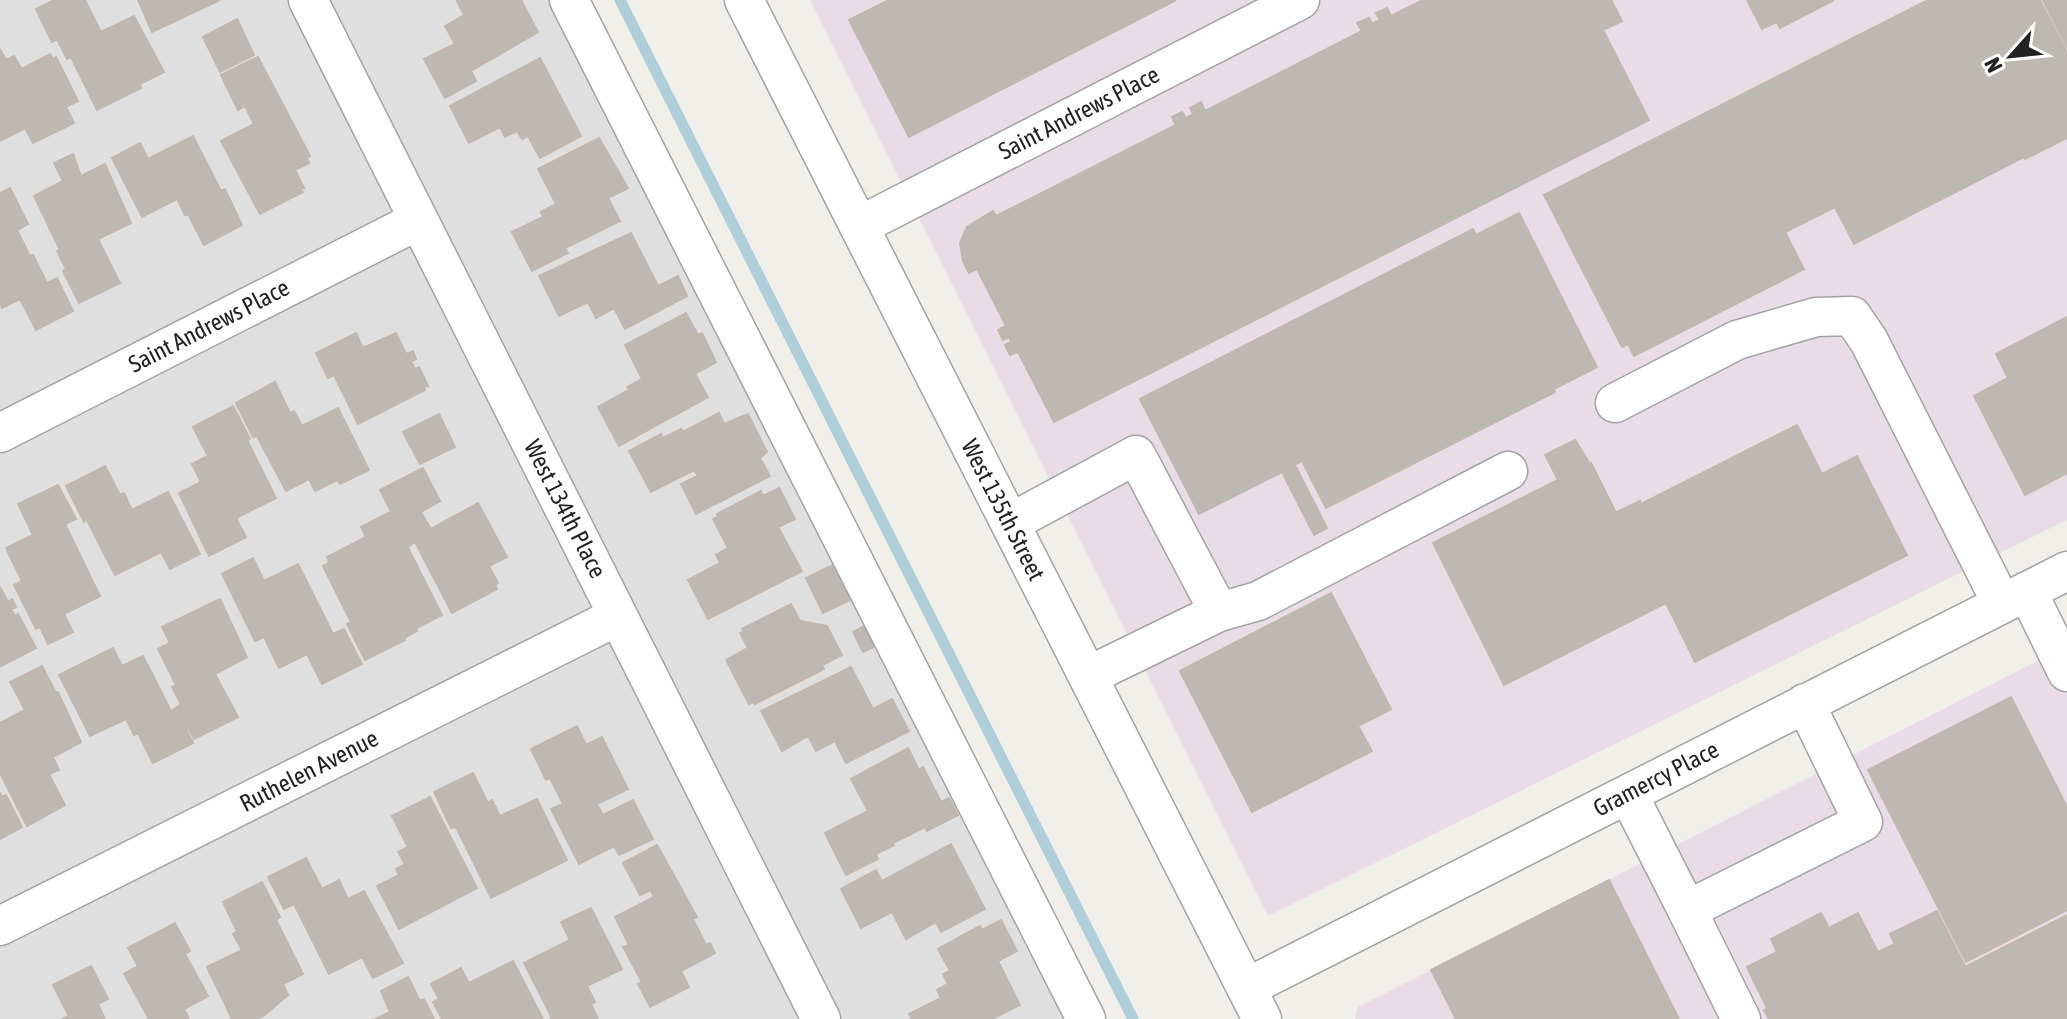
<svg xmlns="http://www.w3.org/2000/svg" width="2067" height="1019" font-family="'Asap Condensed',sans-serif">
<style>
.residential{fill:#e0dfdf}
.industrial{fill:#e9dce6}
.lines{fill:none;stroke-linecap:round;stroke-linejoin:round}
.stream{stroke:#b0ced9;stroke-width:11}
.building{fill:#beb8b3;stroke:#c1b7ae;stroke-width:2}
.minor-casing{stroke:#a3a3a3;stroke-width:41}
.minor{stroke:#fff;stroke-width:38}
.labels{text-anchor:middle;stroke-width:8;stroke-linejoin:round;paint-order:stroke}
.street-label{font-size:24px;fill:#222;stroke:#fff}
</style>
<rect width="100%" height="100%" fill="#f1efea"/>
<path class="residential" d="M 0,0 L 555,0 L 1078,1019 L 0,1019 Z"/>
<path class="industrial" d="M 810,0 L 2067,0 L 2067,520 L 1268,916 Z
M 2067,646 L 2067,1019 L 1355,1019 L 1358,1007 Z"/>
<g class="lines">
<path class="stream" d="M 620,0 L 1133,1019"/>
</g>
<path class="building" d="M 54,0 L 85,0 L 101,32 L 134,16 L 164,72 L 140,84 L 141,88 L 97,110 L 71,57 L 67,59 L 57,39 L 52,42 L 36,9 Z
M 138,0 L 220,0 L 152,32 Z
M 521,0 L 538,32 L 471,71 L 476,81 L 445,98 L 424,59 L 455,44 L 445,26 L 464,15 L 457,1 Z
M 889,0 L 1176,0 L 909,137 L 849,20 Z
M 1423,0 L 1611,0 L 1622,21 L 1603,30 L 1649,120 L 1054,422 L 1018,352 L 1010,355 L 1005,345 L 1011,342 L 1009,337 L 1003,340 L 998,330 L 1006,326 L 977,269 L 969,273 L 963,261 L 960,243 L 967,227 L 993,211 L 996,216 L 1176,125 L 1172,117 L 1182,112 L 1186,118 L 1193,114 L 1190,108 L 1201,102 L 1205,111 L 1362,31 L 1357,23 L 1369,18 L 1372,24 L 1380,20 L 1376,13 L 1387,8 L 1391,16 Z
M 1747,0 L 1834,0 L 1780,28 L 1777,22 L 1762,29 Z
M 1928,0 L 2040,0 L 2067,53 L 2067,138 L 2025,159 L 2024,157 L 1854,244 L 1835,207 L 1785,232 L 1804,269 L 1634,356 L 1628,344 L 1622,347 L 1544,195 Z
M 2043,0 L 2067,0 L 2067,48 Z
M 237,19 L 254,55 L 220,72 L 203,37 Z
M 0,49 L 6,60 L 14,56 L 22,69 L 50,54 L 53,59 L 56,57 L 78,101 L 66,107 L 74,123 L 33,143 L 25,128 L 0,141 Z
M 258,57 L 310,156 L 307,158 L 309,163 L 295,170 L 304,188 L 301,189 L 303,192 L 260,214 L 221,141 L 254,124 L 245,106 L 238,110 L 221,75 Z
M 540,58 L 581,136 L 540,158 L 528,136 L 522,139 L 517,131 L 505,137 L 500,127 L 469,143 L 450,106 Z
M 193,136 L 221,191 L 225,189 L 242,225 L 204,245 L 188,214 L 185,215 L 177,199 L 142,217 L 112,158 L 140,143 L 148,159 Z
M 599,138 L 628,188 L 608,198 L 620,221 L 565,248 L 568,253 L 532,271 L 512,232 L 543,217 L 541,212 L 556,204 L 538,169 Z
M 73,154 L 81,176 L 105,164 L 131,223 L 98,239 L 120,283 L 79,303 L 63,271 L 66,269 L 57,251 L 60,250 L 34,196 L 63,181 L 54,163 Z
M 10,188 L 28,224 L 17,230 L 30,256 L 33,255 L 47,283 L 57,278 L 73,311 L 36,330 L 20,299 L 2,308 L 0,304 L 0,193 Z
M 1519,213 L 1597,367 L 1554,389 L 1476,235 Z
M 1473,229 L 1555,392 L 1326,508 L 1302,461 L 1295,465 L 1327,528 L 1314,535 L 1282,472 L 1199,514 L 1140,399 Z
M 631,233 L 658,286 L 678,276 L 687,296 L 625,329 L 614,308 L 596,318 L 588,302 L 559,316 L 539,276 Z
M 686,313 L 698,335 L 702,333 L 716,362 L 695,374 L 708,397 L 619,446 L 598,407 L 629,390 L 627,387 L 642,379 L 625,345 Z
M 2067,317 L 2067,473 L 2025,495 L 1974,396 L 2008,378 L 1996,354 Z
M 356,333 L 363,348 L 396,333 L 406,354 L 413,351 L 416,359 L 411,362 L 415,369 L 419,367 L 428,386 L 424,387 L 425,390 L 358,424 L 334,375 L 328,378 L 316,353 Z
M 275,382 L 290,413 L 294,411 L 302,426 L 338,408 L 369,470 L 340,484 L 337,480 L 315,491 L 309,479 L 286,491 L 257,436 L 253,437 L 236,403 Z
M 233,406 L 250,439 L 247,440 L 276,498 L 236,518 L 246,537 L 209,556 L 179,493 L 201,482 L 192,464 L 208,456 L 193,427 Z
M 719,413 L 724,424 L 748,414 L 767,452 L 760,458 L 770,476 L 696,514 L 681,484 L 698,476 L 694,470 L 651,492 L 629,451 L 661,434 L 663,438 L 681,429 L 683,432 Z
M 439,414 L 455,447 L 420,464 L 403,432 Z
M 1797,425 L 1822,474 L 1857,456 L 1907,555 L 1695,662 L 1666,603 L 1662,605 L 1615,513 L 1640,501 L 1641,504 Z
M 1575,440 L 1590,464 L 1558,480 L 1545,455 Z
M 1591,463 L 1662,605 L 1504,685 L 1433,543 Z
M 105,466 L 120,495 L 124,493 L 132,510 L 168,492 L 200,554 L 170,569 L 161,552 L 115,575 L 87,520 L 84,522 L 66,486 Z
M 423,468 L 440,501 L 421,512 L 431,529 L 478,503 L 507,557 L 489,566 L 498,583 L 495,585 L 497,589 L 452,613 L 415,542 L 409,546 L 380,490 Z
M 58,485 L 76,519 L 65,524 L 100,596 L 64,614 L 73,632 L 48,644 L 40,627 L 36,629 L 14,585 L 22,581 L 6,548 L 33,535 L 18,504 Z
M 779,488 L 795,519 L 778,527 L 802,571 L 708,619 L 688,580 L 720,563 L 716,555 L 728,548 L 713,519 L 718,517 L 717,514 L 761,491 L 763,496 Z
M 390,512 L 442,615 L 416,628 L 417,631 L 404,638 L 405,640 L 365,660 L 347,624 L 351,622 L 323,566 L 329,563 L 327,557 L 366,537 L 361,527 Z
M 253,558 L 264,581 L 298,564 L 333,634 L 344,629 L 362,664 L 322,684 L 307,654 L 279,668 L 264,637 L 255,641 L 222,574 Z
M 841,561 L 858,596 L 823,613 L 806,578 Z
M 0,587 L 8,602 L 12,599 L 16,607 L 11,609 L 15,616 L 18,614 L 36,648 L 1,666 Z
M 1331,593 L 1391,709 L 1358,726 L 1372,751 L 1252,812 L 1180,671 Z
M 220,599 L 247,657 L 215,674 L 238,717 L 194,739 L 177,707 L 181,704 L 172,687 L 176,685 L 158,649 L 170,643 L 162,627 Z
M 791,604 L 800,621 L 827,626 L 842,655 L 822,665 L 824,669 L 755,704 L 754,702 L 749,704 L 726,660 L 748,648 L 740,633 L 744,632 L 742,629 Z
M 874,621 L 884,642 L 863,652 L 853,632 Z
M 113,648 L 122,666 L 143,656 L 171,711 L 176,708 L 193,743 L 153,763 L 138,733 L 134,735 L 126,719 L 90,736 L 59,675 Z
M 42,666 L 56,693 L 58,692 L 81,742 L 53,757 L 59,770 L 49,774 L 65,805 L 27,826 L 0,773 L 0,723 L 25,710 L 10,682 Z
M 851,667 L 873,709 L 892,699 L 909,731 L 846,763 L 835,741 L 816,751 L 808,736 L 782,751 L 761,711 Z
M 2011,697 L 2067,807 L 2067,910 L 1966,962 L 1868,770 Z
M 577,726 L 586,745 L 602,737 L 628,789 L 597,804 L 603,815 L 633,800 L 653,839 L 619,855 L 614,846 L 579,864 L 551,809 L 563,804 L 550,778 L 546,780 L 531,749 Z
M 908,748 L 919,770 L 923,767 L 941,802 L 949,798 L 958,815 L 927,831 L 925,827 L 893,843 L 894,845 L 876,854 L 878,859 L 846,875 L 825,833 L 868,811 L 851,779 Z
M 473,773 L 488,803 L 492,800 L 500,816 L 537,799 L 567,860 L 491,898 L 456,827 L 451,828 L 434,792 Z
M 0,793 L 2,797 L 6,795 L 22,827 L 0,839 Z
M 430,797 L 477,888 L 399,929 L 377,886 L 399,875 L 396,869 L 405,864 L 398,852 L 408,847 L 392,816 Z
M 951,844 L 985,909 L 941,932 L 936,922 L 906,939 L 892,912 L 861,928 L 841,889 L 876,870 L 882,881 Z
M 657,845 L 697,917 L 693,919 L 706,945 L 710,943 L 715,953 L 681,971 L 689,987 L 650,1007 L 638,984 L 642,982 L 623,947 L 629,945 L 615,917 L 654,897 L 651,890 L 640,895 L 623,863 Z
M 306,858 L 322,889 L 339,880 L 348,899 L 364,891 L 403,963 L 373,978 L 362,957 L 329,974 L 294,904 L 284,909 L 268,877 Z
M 1609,880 L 1679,1019 L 1456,1019 L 1431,970 Z
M 262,882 L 280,917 L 276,920 L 303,974 L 283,984 L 288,995 L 265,1015 L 257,1019 L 232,1019 L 207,967 L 242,950 L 233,934 L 237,931 L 223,902 Z
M 591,908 L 622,969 L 587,986 L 595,1002 L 591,1004 L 598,1019 L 550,1019 L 552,1018 L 524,963 L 570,940 L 561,922 Z
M 1937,911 L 1992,1019 L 1769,1019 L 1764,1010 L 1767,1008 L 1747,967 L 1777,952 L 1771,939 L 1821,913 L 1829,928 L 1858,913 L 1878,952 L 1895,944 L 1890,934 Z
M 2067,915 L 2067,1019 L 1994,1019 L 1967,966 Z
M 1001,920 L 1017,951 L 998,961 L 1020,1005 L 992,1019 L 912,1019 L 909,1014 L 941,998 L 937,990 L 948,984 L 943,974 L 950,971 L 938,949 L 980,926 L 982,930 Z
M 175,923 L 190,951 L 185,954 L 208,996 L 184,1009 L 189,1019 L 149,1019 L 124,974 L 138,966 L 128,948 Z
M 513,961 L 543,1019 L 442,1019 L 433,1002 L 439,999 L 431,984 L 461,968 L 469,983 Z
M 91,966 L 108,999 L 98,1004 L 105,1019 L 62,1019 L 69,1016 L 53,985 Z
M 408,977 L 420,1001 L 424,999 L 434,1019 L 375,1019 L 390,1012 L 381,991 Z"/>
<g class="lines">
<defs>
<path id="minor" d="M 308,0 L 821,1019
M 569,0 L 1086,1019
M 744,0 L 1262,1019
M 859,226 L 1300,0
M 1615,403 L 1737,340 L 1816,317 L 1852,316 L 1869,341 L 2002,604
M 0,433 L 419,220
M 1010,523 L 1136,455 L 1219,612 L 1088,676
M 2027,591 L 2067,672
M 1219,612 L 1258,601 L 1508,471
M 1628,794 L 1687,910 L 1863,822 L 1805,703
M 1687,910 L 1741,1019
M 0,926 L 618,616
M 1246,988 L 2067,571"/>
</defs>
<use href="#minor" class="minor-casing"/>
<use href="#minor" class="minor"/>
</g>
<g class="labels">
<g class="street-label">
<text transform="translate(1079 113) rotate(-27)" y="8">Saint Andrews Place</text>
<text transform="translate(209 326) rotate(-27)" y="8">Saint Andrews Place</text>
<text transform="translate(565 509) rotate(63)" y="8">West 134th Place</text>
<text transform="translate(1003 510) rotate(63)" y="8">West 135th Street</text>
<text transform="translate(309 771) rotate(-27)" y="8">Ruthelen Avenue</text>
<text transform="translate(1656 779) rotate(-27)" y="8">Gramercy Place</text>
</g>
</g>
<g transform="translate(2011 56) rotate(243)" stroke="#ffffff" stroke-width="6" paint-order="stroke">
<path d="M0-6L14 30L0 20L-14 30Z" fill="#222222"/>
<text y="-12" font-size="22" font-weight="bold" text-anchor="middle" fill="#222222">N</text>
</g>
</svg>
